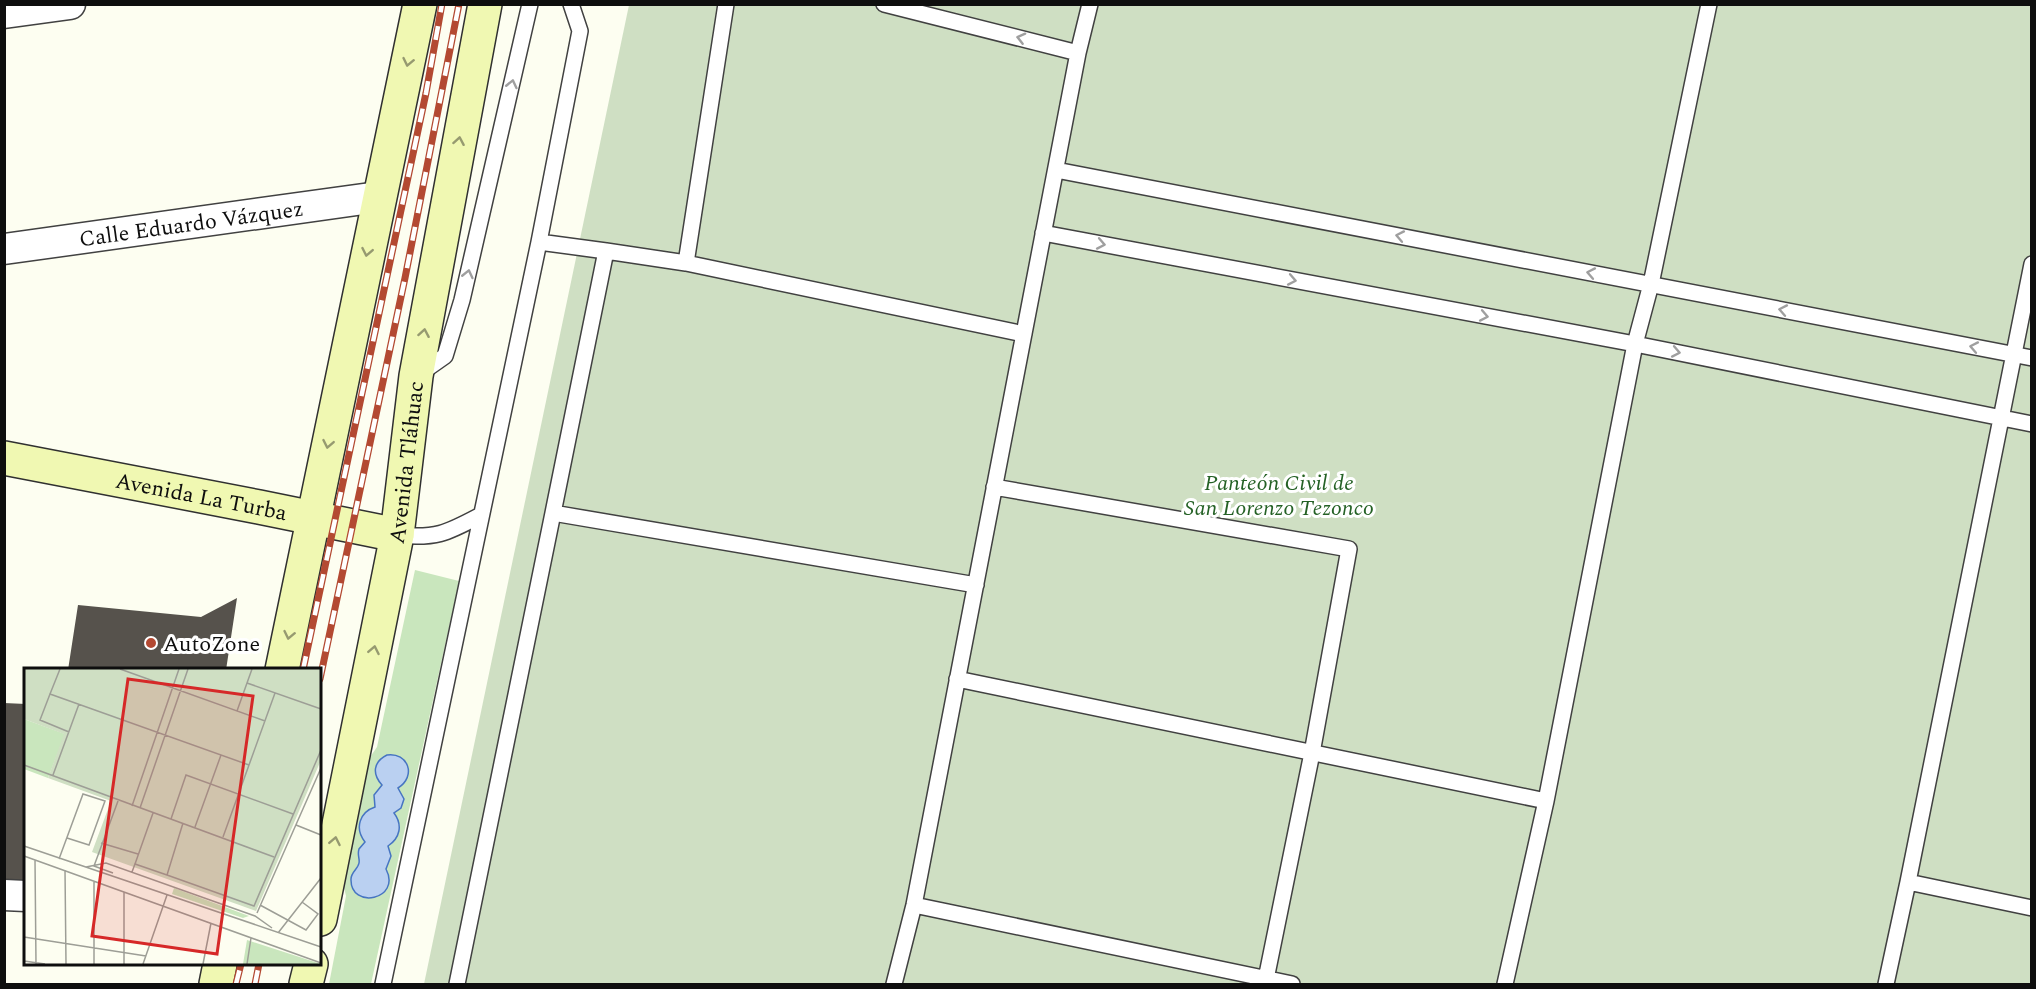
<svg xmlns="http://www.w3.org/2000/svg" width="2036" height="989" font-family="Spectral,serif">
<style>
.green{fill:#c9e6bd}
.cemetery{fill:#cfdfc3}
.water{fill:#bad0f1;stroke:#4775c2;stroke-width:1.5}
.building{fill:#56524c}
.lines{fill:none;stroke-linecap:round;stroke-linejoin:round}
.service-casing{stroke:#414141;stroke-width:18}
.minor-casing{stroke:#414141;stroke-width:33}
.secondary-casing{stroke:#303030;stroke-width:36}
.service{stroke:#fff;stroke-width:15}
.minor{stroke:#fff;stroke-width:30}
.secondary{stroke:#f0f8b2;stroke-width:33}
.rail-casing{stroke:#b34932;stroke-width:7}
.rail{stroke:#fff;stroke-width:4.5;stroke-dasharray:14;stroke-linecap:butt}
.oneway{stroke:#9f9f9f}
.oneway2{stroke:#969a70}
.poi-dot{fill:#b34932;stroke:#fff;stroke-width:2}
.labels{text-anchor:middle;stroke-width:6;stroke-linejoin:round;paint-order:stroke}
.street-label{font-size:22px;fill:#0e0e0e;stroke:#fff}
.park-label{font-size:22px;font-style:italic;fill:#246125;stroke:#fff}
.poi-label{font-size:22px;fill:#0e0e0e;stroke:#fff;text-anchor:start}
.inset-road{fill:none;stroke:#9d9e96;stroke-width:1.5}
.view{fill:#d62828;fill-opacity:0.15;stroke:#d62828;stroke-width:3}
.inset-edge{fill:none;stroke:#0e0e0e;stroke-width:3}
</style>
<rect width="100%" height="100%" fill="#fdfef1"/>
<path class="green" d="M 415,570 L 459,581 L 371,984 L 329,984 L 346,896 L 341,875 L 366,763 L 377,747 Z"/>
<path class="cemetery" d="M 629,5 L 2031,5 L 2031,984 L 424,984 Z"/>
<path class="water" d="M 387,755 C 408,752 417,776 398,788 L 404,799 L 401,808 L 394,813 C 403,825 400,838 388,846 L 391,856 L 386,869 C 402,900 350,910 351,879 C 351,872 358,869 359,863 C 360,859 357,855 359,849 L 365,842 C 354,828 360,812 375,807 L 374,795 L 382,785 C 372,774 373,762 387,755 Z"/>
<path class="building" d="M 237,598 L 226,670 L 68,670 L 78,605 L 201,617 Z
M 4,703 L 26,704 L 26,885 L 4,884 Z"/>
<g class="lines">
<defs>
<path id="service" d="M 884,4 L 1078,53
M 1056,170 L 2032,358
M 1043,233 L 1635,344 L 2032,424
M 539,242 L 606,251 L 553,513
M 606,251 L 686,263 L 1024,334
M 686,263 L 726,4
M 418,375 L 445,356 L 462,300 L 530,4
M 994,487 L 1349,549 L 1312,753 L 1265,984
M 397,535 C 437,539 447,533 481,515
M 957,679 L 1546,801
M 1908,882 L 2032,908
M 914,905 L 1292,984
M 383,984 L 539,242 L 580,31 L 571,4
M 457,984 L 553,513 L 976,585
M 894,984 L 914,905 L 1078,53 L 1090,4
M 1505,984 L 1546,801 L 1635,344 L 1651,284 L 1709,4
M 1886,984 L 1908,882 L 2032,264"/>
<g id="minor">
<path d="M 4,13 L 70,4"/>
<path id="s1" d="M 4,249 L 378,197"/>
<path d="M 4,895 L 26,896"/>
</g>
<g id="secondary">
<path id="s2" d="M 4,458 L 259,507 L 397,535"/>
<path d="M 282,670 L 420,4"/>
<path id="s3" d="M 320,919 L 397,535 L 416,376 L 485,4"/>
<path d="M 216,984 L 220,964"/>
<path d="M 306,984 L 311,964"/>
</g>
</defs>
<use href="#service" class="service-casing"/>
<use href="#minor" class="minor-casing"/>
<use href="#secondary" class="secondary-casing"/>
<use href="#service" class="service"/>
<use href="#minor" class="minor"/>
<use href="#secondary" class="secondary"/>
<defs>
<path id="rail" d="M 303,670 L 426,93 L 442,4
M 320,679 L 405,278 L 459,4
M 236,984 L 241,964
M 255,984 L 259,964"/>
</defs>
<use href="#rail" class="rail-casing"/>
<use href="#rail" class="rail"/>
</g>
<defs><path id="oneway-chevron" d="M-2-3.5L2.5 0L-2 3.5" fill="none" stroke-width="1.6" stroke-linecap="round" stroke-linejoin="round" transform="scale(1.5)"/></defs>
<g class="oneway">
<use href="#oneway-chevron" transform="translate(1021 38) rotate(-166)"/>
<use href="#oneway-chevron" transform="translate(512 84) rotate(-77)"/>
<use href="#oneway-chevron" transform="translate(1400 236) rotate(-169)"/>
<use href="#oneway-chevron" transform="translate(1101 244) rotate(11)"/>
<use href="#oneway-chevron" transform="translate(1591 273) rotate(-169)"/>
<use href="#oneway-chevron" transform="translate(468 274) rotate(-77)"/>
<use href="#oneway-chevron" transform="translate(1292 280) rotate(11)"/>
<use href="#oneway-chevron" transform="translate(1783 310) rotate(-169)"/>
<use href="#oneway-chevron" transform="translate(1484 316) rotate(11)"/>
<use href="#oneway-chevron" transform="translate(1974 347) rotate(-169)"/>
<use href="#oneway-chevron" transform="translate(1676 352) rotate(11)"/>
</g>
<g class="oneway2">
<use href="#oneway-chevron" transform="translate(408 62) rotate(102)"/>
<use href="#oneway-chevron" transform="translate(459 141) rotate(-80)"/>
<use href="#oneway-chevron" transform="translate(367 252) rotate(101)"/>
<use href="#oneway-chevron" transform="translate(424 333) rotate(-80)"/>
<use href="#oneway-chevron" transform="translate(328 444) rotate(101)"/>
<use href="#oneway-chevron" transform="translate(289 635) rotate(102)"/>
<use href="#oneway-chevron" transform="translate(374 650) rotate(-79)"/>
<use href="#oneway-chevron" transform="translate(335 841) rotate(-79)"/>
</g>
<circle class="poi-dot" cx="151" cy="643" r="6"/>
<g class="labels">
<g class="street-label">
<text dy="8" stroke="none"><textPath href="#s1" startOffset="189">Calle Eduardo Vázquez</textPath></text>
<text dy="8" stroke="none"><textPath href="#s3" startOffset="465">Avenida Tláhuac</textPath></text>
<text dy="8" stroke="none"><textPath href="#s2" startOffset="201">Avenida La Turba</textPath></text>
</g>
<g class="park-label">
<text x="1279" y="490">Panteón Civil de<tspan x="1279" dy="25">San Lorenzo Tezonco</tspan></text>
</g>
<g class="poi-label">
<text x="163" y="651">AutoZone</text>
</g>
</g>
<g transform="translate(24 668)">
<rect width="297" height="297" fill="#fdfef1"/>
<path d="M 0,51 L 41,66 L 24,110 L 0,101 ZM 150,220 L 225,248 L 219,250 L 148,226 ZM 223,272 L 297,296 L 219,296 Z" fill="#c9e6bd"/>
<path d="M 0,1 L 297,1 L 297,92 L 232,243 L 68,184 L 87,133 L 24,110 L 40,66 L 0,51 Z" fill="#cfdfc3"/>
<path class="inset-road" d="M 36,1 L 26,26 L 225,97M 96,1 L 241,53M 223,15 L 297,41M 26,26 L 16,52 L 45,64M 213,43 L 228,1M 0,97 L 250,189M 29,107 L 55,36M 108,138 L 155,1M 116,140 L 164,1M 147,151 L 162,107 L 269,146M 159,155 L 143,207 L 230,238 L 297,82M 272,157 L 297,167M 171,159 L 197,87M 199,169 L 251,25M 77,175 L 114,186M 0,178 L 297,279M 0,188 L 297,295M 35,191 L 59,126 L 81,133 L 65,177 L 43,170M 11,192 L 12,296M 111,196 L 129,145M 62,199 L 82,195 L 231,248 L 248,260M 41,202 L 42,296M 108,204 L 111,196 L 143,207M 89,205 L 70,198 L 94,133M 236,237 L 282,262 L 294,246 L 278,234M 233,245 L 297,100M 254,265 L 297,210M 0,269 L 122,288M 0,293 L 21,296M 70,296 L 70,213M 100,296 L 100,224M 119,296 L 143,227M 179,296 L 187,255M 223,296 L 227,270"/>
<path class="view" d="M 104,11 L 229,28 L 193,286 L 68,268 Z"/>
<rect width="297" height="297" class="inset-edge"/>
</g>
<rect width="2036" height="989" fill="none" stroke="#0e0e0e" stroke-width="12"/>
</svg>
